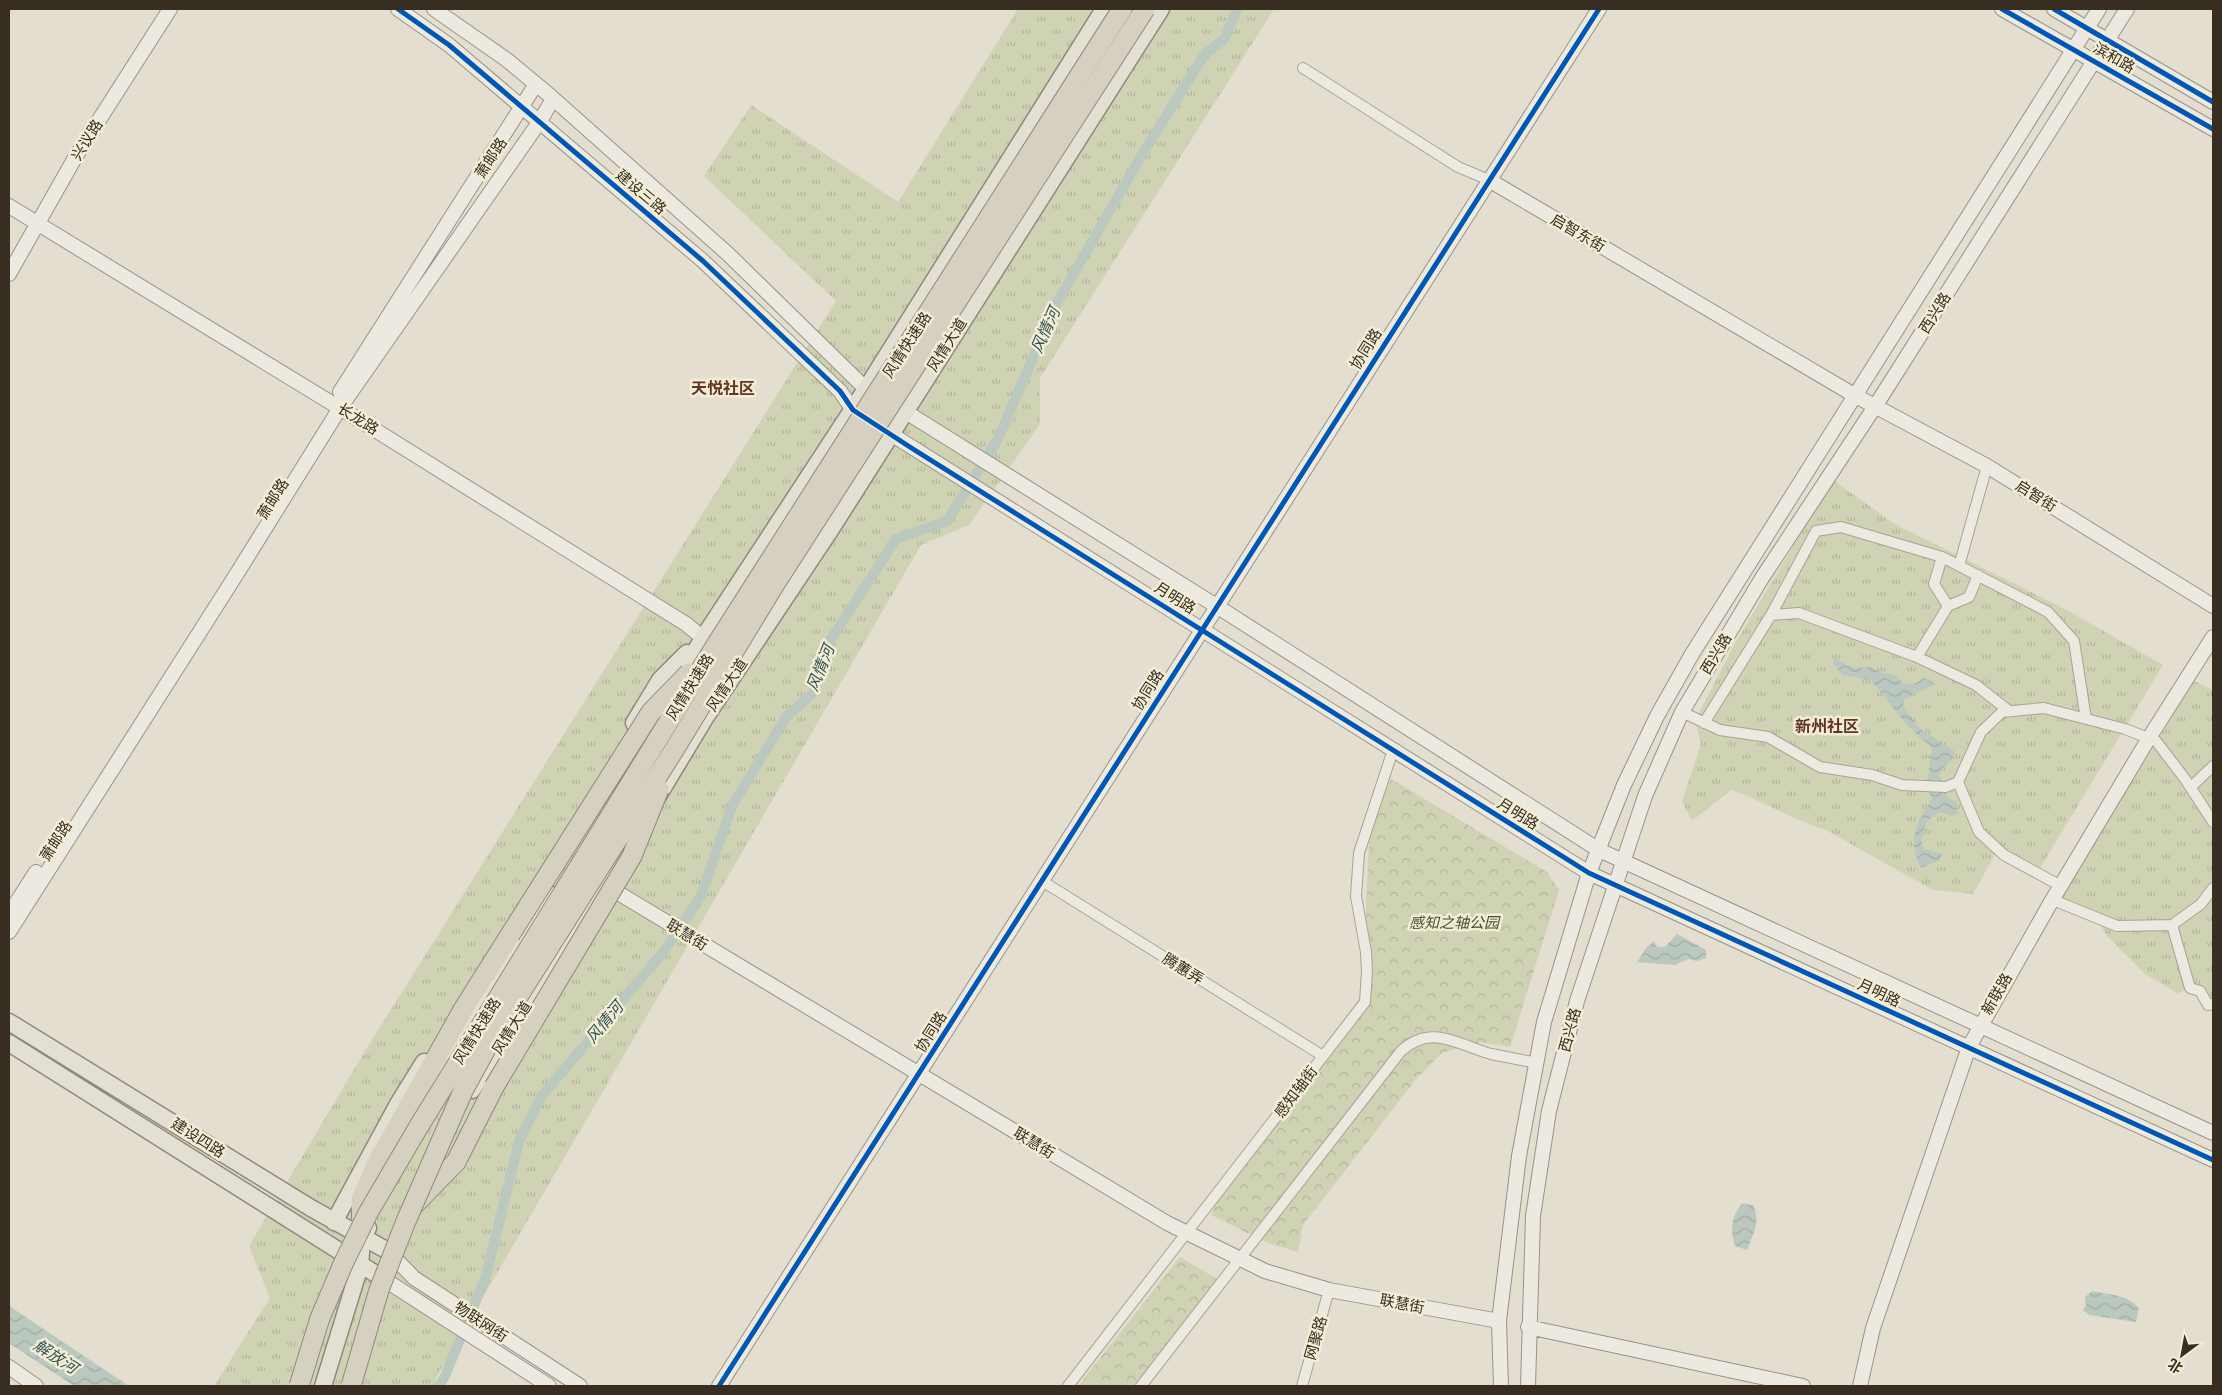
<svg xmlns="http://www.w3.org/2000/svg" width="2222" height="1395" font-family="Bitter,'Noto Sans SC',serif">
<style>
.grass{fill:url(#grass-tufts)}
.park{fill:url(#park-crowns)}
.water{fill:url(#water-waves)}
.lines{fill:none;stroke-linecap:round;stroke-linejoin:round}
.canal{stroke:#bac8c0;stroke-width:10}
.street-casing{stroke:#a8a398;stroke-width:12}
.secondary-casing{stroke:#989388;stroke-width:16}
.primary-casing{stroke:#8e897f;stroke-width:19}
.highway-casing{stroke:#8e897f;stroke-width:21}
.street{stroke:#ece9e0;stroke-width:10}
.secondary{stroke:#ece9e0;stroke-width:14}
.primary{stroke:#e3dfd2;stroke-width:16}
.highway{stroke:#d6d0c0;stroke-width:19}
.highway-bridge-casing{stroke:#8e897f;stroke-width:21;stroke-linecap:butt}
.highway-bridge{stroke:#d6d0c0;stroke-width:19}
.cycleway-casing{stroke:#f3edd6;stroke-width:8}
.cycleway{stroke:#0057b8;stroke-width:5}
.labels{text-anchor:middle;stroke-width:5;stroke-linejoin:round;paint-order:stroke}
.street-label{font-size:15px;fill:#372d20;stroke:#f3edd6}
.park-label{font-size:15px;font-style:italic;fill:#445129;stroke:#f3edd6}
.water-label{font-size:16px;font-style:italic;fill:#315455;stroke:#f3edd6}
.neighbourhood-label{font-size:16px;font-weight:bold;fill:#603523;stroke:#f3edd6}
</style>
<defs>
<pattern id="grass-tufts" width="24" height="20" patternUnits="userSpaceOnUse" patternTransform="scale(1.25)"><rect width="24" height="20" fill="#cfd2b3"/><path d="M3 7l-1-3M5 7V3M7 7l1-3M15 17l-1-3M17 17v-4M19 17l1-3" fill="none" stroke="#b2b59a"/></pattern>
<pattern id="park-crowns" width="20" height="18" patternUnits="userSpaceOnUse" patternTransform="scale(1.25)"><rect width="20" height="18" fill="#cfd2b3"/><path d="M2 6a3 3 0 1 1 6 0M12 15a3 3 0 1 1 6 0" fill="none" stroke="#b2b59a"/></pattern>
<pattern id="water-waves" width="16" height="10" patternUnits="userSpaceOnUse" patternTransform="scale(1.25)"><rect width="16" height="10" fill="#bac8c0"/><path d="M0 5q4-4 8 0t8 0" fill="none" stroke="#a0aca5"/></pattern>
</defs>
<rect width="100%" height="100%" fill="#e3decf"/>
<path class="grass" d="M 1018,9 L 1274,9 L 1040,378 L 1040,424 L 969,525 L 921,545 L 436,1378 L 434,1386 L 214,1386 L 270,1298 L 249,1246 L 365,1051 L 836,301 L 704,176 L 751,105 L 898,202 Z
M 1833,480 L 1895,524 L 2063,608 L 2163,665 L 2037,873 L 1998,849 L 1973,894 L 1933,890 L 1826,830 C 1793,820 1764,801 1731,790 L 1692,821 L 1682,802 L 1701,744 L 1695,720 L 1736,642 Z
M 2194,681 L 2213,690 L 2213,1004 L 2190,988 L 2177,993 L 2145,974 L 2107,936 L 2096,918 L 2058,902 Z"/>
<path class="park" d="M 1391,779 L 1547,872 L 1559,890 L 1510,1047 L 1480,1042 L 1442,1053 L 1417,1078 L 1303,1225 L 1298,1252 L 1268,1243 L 1211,1215 L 1216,1202 L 1319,1052 L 1362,995 L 1370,822 Z
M 1180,1257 L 1217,1279 L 1134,1386 L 1078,1386 Z"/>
<path class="water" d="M 1835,658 L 1852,668 L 1870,667 L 1883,673 L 1895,675 L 1904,684 L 1914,684 L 1924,678 L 1935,684 L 1904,699 L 1903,706 L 1919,728 L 1954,751 L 1952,760 L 1939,771 L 1944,795 L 1956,802 L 1958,813 L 1952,816 L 1939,812 L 1927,821 L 1921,841 L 1924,849 L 1942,854 L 1940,860 L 1921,868 C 1907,839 1916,824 1932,799 L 1927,788 L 1932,748 L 1908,726 L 1871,680 L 1843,675 L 1833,663 Z
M 1677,934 L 1706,950 L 1706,958 L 1697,961 L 1688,959 L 1675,965 L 1637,962 L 1646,948 L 1654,941 L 1657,947 L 1665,947 Z
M 1742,1204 L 1753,1205 C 1761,1222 1753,1234 1747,1250 L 1735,1246 C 1730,1231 1731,1216 1742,1204 Z
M 2092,1291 C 2109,1295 2128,1294 2139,1309 L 2136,1322 L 2089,1315 L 2083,1310 L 2086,1305 L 2085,1297 Z
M 9,1306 L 129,1386 L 74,1386 L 9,1343 Z"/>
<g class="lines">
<path class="canal" d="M 439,1386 L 445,1376 L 486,1276 L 519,1141 L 541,1097 L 664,951 L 701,896 L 732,806 L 786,717 L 813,693 L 828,644 L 896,539 L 947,521 L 998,439 L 1055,306 L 1143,153 L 1205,54 L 1225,38 L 1237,9"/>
<defs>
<path id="street" d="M 1303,68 L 1458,167 L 1489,180
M 1942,557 L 1934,584 L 1948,606
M 1959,566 L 1987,466
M 1771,615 L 1816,531 L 1841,527 L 1942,557 L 2048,612 L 2074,641 L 2086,719
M 1917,657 L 1948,606 L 1969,597 L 1978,575
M 1682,712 L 1720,730 L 1768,737 L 1820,767 L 1872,775 L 1902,785 L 1946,787 L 1958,782
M 1704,723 L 1771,615 L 1799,613 L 1917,657 L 1976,685 L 2009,711
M 2191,787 L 2213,766
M 1042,881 L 1323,1056
M 2061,886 L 2004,855 L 1979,832 L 1958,782 L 1981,732 L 2002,712 L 2044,708 L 2125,729 L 2156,741 L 2185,779 L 2213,822
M 2051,902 L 2058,902 L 2117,926 L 2172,925 L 2201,904 L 2213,888
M 2172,925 L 2190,988 L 2200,991 L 2208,1005 L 2213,1004
M 1068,1386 L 1365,1002 L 1367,971 L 1366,952 L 1356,896 L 1359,853 L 1393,750
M 1141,1386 L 1401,1051 C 1432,1023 1458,1045 1491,1054 C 1506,1057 1522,1060 1537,1063
M 1302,1386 L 1329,1290"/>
<path id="secondary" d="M 398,9 L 449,45 L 703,261 L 840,391 L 853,410 L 861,415
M 434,9 L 507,60 L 548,94 L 728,254 L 866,389 L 875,394
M 2002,9 L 2213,129
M 2054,9 L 2213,102
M 1489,180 L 1854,395 L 1987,466 L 2213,606
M 9,206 L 356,418 L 686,624 L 703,638
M 9,274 L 76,156 L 170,9
M 340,392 L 536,84
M 898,407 L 1218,607 L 1599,850 L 2213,1133
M 883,429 L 1589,873 L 2213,1160
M 605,885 L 1167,1223 L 1265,1271 L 1329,1290 L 1499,1321
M 9,914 L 36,872
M 9,932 L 236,575 L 340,408 L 540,121 L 553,99
M 388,1251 L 414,1278 L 580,1386
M 379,1276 L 549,1386
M 1528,1327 L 1803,1386
M 9,1367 L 36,1386
M 719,1386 L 1599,9
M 1501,1386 L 1499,1321 L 1519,1156 L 1544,1022 L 1589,873 L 1624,785 L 1657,716 L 1692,654 L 2099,9
M 1528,1386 L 1533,1216 L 1549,1111 L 1577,1001 L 1645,796 L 1682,712 L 1762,578 L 1876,405 L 2127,9
M 1860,1386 L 1873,1328 L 1969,1047 L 2051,902 L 2149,738 L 2213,637"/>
<path id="primary" d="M 677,682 L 703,638 L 866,389 L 1104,9
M 634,723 L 660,680 L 687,653
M 655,801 L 705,718 L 831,529 L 1161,9
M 9,1022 L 311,1208 L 388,1251
M 9,1043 L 379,1276
M 472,1090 L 635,832
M 414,1116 L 548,893
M 334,1222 L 398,1104 L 424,1062
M 323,1386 L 360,1266 L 362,1239 L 368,1228"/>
<path id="highway" d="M 413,1206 L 456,1162 L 494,1087
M 362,1230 L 361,1199 L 378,1161 L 464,1008 L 510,935"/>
</defs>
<use href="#street" class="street-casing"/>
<use href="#secondary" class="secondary-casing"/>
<use href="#primary" class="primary-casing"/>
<use href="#highway" class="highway-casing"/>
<use href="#street" class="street"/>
<use href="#secondary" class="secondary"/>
<use href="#primary" class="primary"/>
<use href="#highway" class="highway"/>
<defs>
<path id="highway-bridge" d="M 510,935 L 651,712 L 689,673
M 494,1087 L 632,856 L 659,789
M 299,1386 L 320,1318 L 344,1262 L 368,1213 L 419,1126 L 716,645 L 1122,9
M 351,1386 L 379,1290 L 406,1221 L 463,1091 L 493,1036 L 676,747 L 773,587 L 1145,9"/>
</defs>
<use href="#highway-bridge" class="highway-bridge-casing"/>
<use href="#highway-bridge" class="highway-bridge"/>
<defs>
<path id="cycleway" d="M 398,9 L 449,45 L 703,261 L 840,391 L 853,410 L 913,449 L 1589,873 L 2213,1160
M 2002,9 L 2213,129
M 2054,9 L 2213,102
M 719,1386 L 1599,9"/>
</defs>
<use href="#cycleway" class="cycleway-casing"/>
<use href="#cycleway" class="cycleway"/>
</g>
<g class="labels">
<g class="street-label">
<text transform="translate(2114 58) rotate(30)" y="5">滨和路</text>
<text transform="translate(87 140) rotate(-58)" y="5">兴议路</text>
<text transform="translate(491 158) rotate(-57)" y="5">萧邮路</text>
<text transform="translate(641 192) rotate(40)" y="5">建设三路</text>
<text transform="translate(1578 233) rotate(30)" y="5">启智东街</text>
<text transform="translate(1935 313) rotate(-58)" y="5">西兴路</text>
<text transform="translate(907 345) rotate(-57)" y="5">风情快速路</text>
<text transform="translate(947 345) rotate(-58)" y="5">风情大道</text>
<text transform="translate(1366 349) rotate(-58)" y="5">协同路</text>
<text transform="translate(358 419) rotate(32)" y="5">长龙路</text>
<text transform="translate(2036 496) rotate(32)" y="5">启智街</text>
<text transform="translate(273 499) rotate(-58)" y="5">萧邮路</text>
<text transform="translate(1175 598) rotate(32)" y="5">月明路</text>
<text transform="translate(1716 654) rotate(-59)" y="5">西兴路</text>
<text transform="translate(727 685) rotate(-56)" y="5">风情大道</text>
<text transform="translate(690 687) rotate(-58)" y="5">风情快速路</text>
<text transform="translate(1148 690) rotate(-58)" y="5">协同路</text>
<text transform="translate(1518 814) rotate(32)" y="5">月明路</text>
<text transform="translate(56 841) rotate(-57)" y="5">萧邮路</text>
<text transform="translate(687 935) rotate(31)" y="5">联慧街</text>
<text transform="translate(1183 969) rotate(32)" y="5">腾蕙弄</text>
<text transform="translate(1879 993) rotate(25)" y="5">月明路</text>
<text transform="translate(1997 994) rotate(-60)" y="5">新联路</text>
<text transform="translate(512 1028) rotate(-58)" y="5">风情大道</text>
<text transform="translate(1570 1030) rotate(-75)" y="5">西兴路</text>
<text transform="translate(477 1031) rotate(-58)" y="5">风情快速路</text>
<text transform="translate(931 1032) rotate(-58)" y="5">协同路</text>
<text transform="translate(1296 1092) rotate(-53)" y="5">感知轴街</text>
<text transform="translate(198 1138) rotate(32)" y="5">建设四路</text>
<text transform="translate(1034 1143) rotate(31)" y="5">联慧街</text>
<text transform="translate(1402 1304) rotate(11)" y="5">联慧街</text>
<text transform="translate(481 1322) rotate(33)" y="5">物联网街</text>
<text transform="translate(1316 1338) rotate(-74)" y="5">网聚路</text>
</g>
<g class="park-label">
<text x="1454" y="928">感知之轴公园</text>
</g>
<g class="water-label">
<text transform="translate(1045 330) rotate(-66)" y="6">风情河</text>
<text transform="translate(820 668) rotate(-68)" y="6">风情河</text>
<text transform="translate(604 1022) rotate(-50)" y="6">风情河</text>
<text transform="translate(56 1356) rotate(33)" y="6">解放河</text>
</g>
<g class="neighbourhood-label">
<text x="723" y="394">天悦社区</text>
<text x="1827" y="732">新州社区</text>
</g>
</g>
<rect width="2222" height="1395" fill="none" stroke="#372d20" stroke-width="20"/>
<g transform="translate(2182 1355) rotate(212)" stroke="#f3edd6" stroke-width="4" paint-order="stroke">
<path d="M0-4L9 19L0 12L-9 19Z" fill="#372d20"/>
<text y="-8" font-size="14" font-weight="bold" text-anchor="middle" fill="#372d20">北</text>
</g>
</svg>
